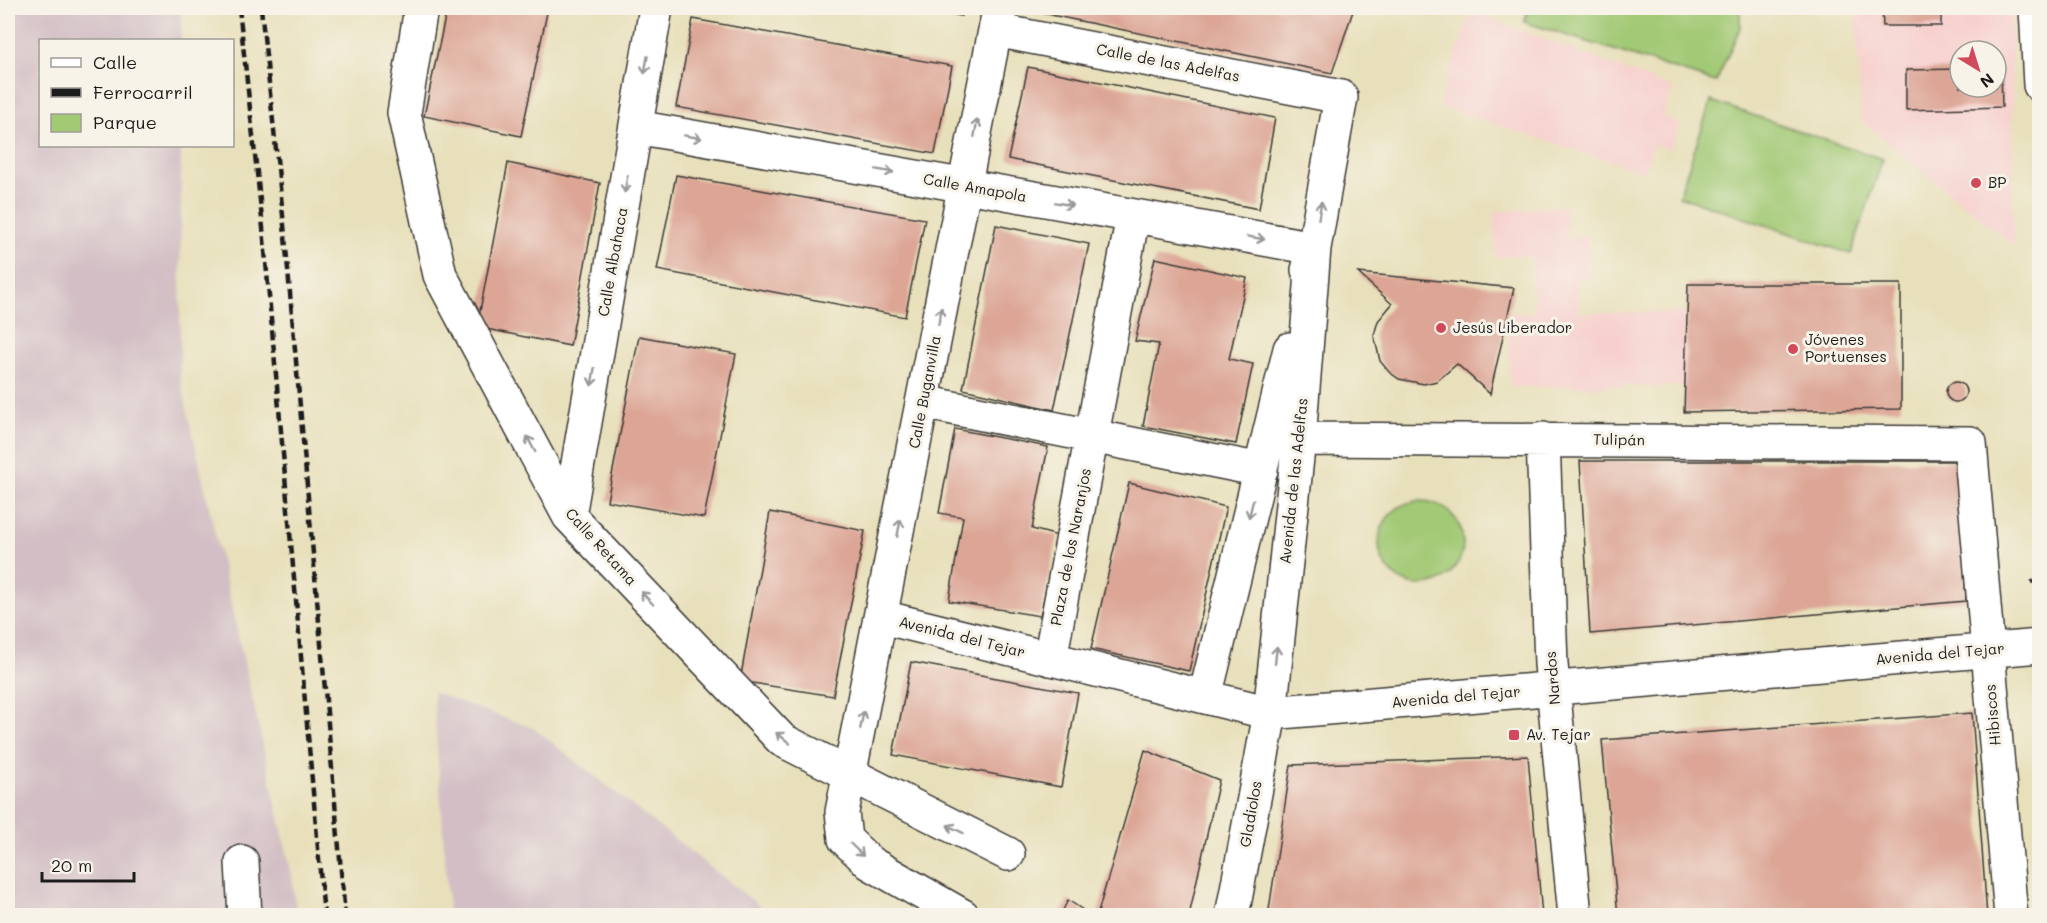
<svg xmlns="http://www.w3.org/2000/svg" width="2047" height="923" font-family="Mali,sans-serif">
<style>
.built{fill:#f7d0ce;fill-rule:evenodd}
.industrial{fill:#d2bec4}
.green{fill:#a2c974;stroke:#5f7248;stroke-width:1.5}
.building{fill:#dca595}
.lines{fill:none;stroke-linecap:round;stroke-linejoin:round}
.minor-casing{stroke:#3b3934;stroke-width:36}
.major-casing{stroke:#3b3934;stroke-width:36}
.path{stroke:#3b3934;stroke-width:4;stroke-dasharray:4.5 4.5;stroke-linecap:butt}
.minor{stroke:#fff;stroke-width:33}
.major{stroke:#fff;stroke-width:33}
.rail{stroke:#1c1c1c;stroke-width:4.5;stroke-dasharray:9 4.5;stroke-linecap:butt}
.oneway{stroke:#999}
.poi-dot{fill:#d1495b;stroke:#f7f3e8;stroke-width:2}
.labels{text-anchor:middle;stroke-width:6;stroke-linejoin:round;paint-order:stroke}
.street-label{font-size:15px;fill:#1c1c1c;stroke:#f7f3e8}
.poi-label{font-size:15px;fill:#1c1c1c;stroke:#f7f3e8;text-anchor:start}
</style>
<rect width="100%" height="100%" fill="#f7f3e8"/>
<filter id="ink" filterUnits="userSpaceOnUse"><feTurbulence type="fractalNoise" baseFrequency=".0167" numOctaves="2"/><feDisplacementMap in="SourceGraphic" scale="12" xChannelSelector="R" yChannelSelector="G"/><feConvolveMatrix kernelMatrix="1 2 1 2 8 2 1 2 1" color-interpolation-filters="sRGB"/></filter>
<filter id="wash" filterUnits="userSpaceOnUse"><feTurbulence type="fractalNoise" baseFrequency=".008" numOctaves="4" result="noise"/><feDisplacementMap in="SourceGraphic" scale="24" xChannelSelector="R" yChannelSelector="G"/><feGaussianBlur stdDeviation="1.35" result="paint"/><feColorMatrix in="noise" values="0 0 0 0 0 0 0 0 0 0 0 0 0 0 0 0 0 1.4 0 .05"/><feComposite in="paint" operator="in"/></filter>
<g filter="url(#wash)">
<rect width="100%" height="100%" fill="#e8e0bb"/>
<path class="built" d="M 1855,8 L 2011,8 L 2014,246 L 1862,121 ZM 1960,51 L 1996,51 L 1996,87 L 1960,87 Z
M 1471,11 L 1673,88 L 1663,116 L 1681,125 L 1670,149 L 1653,144 L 1644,172 L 1438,106 Z
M 1565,206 L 1567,238 L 1587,236 L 1589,278 L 1577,279 L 1579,313 L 1685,312 L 1685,386 L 1510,387 L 1509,313 L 1535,313 L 1531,255 L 1496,257 L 1493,212 Z"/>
<path class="industrial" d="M 8,8 L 181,8 L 181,40 L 40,40 L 40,146 L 181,146 L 180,378 L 292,875 L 296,915 L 8,915 Z
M 433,692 L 535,729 L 771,915 L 449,915 Z"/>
<path class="green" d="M 1529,8 L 1740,8 L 1740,28 L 1716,82 L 1524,22 Z
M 1711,101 L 1883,159 L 1851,254 L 1679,196 Z
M1379 543a42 42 0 1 1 84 0a42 42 0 1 1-84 0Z"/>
<g id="blocks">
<path class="building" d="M 447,8 L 548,8 L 521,136 L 424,116 Z
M 923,8 L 963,8 L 961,16 Z
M 1017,8 L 1354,8 L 1332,73 Z
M 1882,8 L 1941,8 L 1941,26 L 1883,26 Z
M 693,19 L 952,66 L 935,154 L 676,107 Z
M 1028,67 L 1275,118 L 1259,209 L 1008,159 Z
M 1996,68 L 2001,68 L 2002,107 L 1906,110 L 1906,70 L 1960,69 L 1960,87 L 1996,87 Z
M 508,163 L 600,183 L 570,346 L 477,327 Z
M 676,175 L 925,219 L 905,317 L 657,270 Z
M 996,225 L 1089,244 L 1054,410 L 963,389 Z
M 1155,258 L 1247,278 L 1229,359 L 1253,364 L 1236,444 L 1143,426 L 1159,344 L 1135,341 Z
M 1358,273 L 1514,288 L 1490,394 L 1457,364 L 1437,381 L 1424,384 L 1399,379 L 1389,372 L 1380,361 L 1374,335 L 1378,321 L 1392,304 Z
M 1688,284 L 1901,284 L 1901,409 L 1684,412 Z
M 639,336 L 736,354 L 704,518 L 607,501 Z
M1946 392a10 10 0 1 1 20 0a10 10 0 1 1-20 0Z
M 955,429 L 1048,447 L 1032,529 L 1058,536 L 1040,616 L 949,601 L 963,517 L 939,513 Z
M 1580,461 L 1959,461 L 1966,601 L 1590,634 Z
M 1129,483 L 1226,507 L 1189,671 L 1091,649 Z
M 770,512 L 865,531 L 833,696 L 740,681 Z
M 911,662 L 1078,693 L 1061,787 L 893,755 Z
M 1972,713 L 1987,916 L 1618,916 L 1602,740 Z
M 1145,750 L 1219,780 L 1189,916 L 1097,916 Z
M 1528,756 L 1542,916 L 1268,916 L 1291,765 Z
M 1068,900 L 1092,916 L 1060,916 Z"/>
</g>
</g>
<g filter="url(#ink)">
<use href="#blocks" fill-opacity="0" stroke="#3b3934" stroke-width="1.5"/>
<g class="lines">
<defs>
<path id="minor" d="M 421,8 L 404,113 L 440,275 L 569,516 L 782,740 L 1008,854
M 995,30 L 1341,97 L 1314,248 L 1299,439 L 1270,713 L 1232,916
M 636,127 L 1314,248 L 1308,270
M 923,402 L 1261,470
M 1269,435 L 1299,439 L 1970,443 L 2011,916
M 1543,439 L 1551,664 L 1575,916
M 569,516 L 656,8
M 882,617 L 1270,713 L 2040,646
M 1050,659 L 1133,216
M 1205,697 L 1290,349
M 242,862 L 245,916
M 963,916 L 870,863 L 845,839 L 842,812 L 999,10"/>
<path id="major" d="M 2036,8 L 2040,85"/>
</defs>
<use href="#minor" class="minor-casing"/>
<use href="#major" class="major-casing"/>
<path class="path" d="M 2031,582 L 2040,581"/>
<use href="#minor" class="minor"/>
<use href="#major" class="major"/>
<path class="rail" d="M 239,8 L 263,228 L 324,916
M 261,8 L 284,225 L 345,916"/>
</g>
<defs><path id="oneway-shaft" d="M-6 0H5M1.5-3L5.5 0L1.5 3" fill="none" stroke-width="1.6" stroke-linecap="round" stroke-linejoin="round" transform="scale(1.5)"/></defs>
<g class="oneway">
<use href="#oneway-shaft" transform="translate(646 65) rotate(100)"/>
<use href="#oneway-shaft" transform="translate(976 128) rotate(-79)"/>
<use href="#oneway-shaft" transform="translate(693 137) rotate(10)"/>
<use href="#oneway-shaft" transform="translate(885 171) rotate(10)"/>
<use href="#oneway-shaft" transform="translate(626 184) rotate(100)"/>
<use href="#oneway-shaft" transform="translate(1064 204) rotate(10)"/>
<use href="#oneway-shaft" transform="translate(1320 210) rotate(-80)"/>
<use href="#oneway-shaft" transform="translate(1256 238) rotate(10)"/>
<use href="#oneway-shaft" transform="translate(940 316) rotate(-79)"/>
<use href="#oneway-shaft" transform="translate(593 377) rotate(100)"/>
<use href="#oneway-shaft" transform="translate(531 444) rotate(-118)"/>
<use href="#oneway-shaft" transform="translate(1251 509) rotate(104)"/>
<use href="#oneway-shaft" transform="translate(899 528) rotate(-79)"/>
<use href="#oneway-shaft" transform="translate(647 598) rotate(-134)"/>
<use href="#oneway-shaft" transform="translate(1276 655) rotate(-84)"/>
<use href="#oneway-shaft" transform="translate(862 720) rotate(-79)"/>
<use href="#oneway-shaft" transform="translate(783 738) rotate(-142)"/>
<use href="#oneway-shaft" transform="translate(955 829) rotate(-154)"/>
<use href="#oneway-shaft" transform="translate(857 850) rotate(44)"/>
</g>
</g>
<g class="poi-dot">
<circle cx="1976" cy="183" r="6"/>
<circle cx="1441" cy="328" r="6"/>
<circle cx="1793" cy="349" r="6"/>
<rect x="1508" y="729" width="12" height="12" rx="3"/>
</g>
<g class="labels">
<g class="street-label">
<text transform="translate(1168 63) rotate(11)" y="5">Calle de las Adelfas</text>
<text transform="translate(975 188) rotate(10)" y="5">Calle Amapola</text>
<text transform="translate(613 262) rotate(-80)" y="5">Calle Albahaca</text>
<text transform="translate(925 392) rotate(-79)" y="5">Calle Buganvilla</text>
<text transform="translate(1619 440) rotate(1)" y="5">Tulipán</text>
<text transform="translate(1294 481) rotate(-84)" y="5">Avenida de las Adelfas</text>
<text transform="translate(601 547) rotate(48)" y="5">Calle Retama</text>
<text transform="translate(1071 547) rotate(-79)" y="5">Plaza de los Naranjos</text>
<text transform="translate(962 637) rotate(14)" y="5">Avenida del Tejar</text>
<text transform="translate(1940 654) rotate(-5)" y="5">Avenida del Tejar</text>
<text transform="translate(1553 678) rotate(-95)" y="5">Nardos</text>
<text transform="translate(1456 697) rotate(-5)" y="5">Avenida del Tejar</text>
<text transform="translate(1993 715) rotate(-95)" y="5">Hibiscos</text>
<text transform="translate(1251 814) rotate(-80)" y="5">Gladiolos</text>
</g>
<g class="poi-label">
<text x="1988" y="188">BP</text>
<text x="1453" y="333">Jesús Liberador</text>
<text x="1805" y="345">Jóvenes<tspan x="1805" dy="17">Portuenses</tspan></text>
<text x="1526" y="740">Av. Tejar</text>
</g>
</g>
<rect width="2047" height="923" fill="none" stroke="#f7f3e8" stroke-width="30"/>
<rect x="39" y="39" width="195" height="108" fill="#f7f3e8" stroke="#9f9d96" stroke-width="1.5"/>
<rect x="51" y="58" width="30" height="9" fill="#ffffff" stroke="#9f9d96" stroke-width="1.5"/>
<text x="93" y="69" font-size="18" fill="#1c1c1c">Calle</text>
<rect x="51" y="88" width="30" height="9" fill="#1c1c1c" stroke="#9f9d96" stroke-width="1.5"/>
<text x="93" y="99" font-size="18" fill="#1c1c1c">Ferrocarril</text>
<rect x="51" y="114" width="30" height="18" fill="#a2c974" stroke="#9f9d96" stroke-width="1.5"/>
<text x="93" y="129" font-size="18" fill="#1c1c1c">Parque</text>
<g transform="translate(1978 69) rotate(142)"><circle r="28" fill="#f7f3e8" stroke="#9f9d96" stroke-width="1.5"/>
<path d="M0-4.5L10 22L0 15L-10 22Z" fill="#d1495b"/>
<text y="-9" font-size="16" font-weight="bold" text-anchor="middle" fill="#1c1c1c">N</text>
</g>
<path d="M42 872v9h92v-9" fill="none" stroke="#1c1c1c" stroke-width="3"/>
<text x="51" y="872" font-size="18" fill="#1c1c1c" stroke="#f7f3e8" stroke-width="4.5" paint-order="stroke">20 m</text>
</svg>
